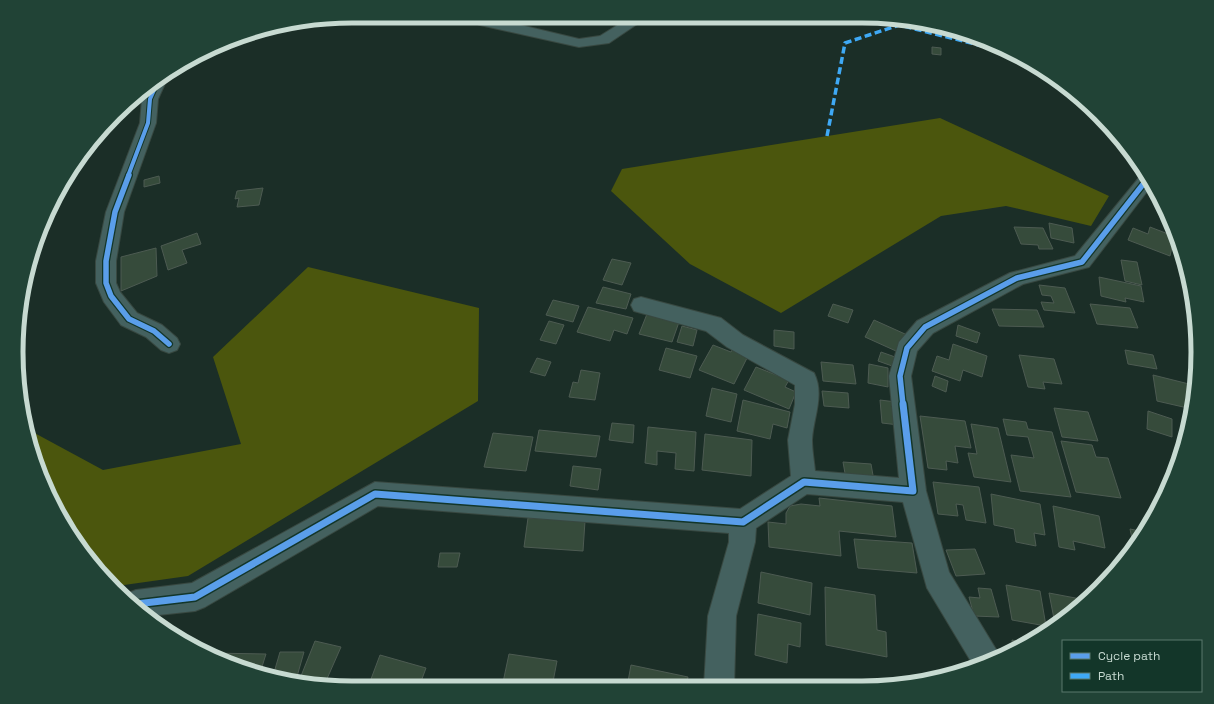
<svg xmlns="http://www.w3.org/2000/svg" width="1214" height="704" font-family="'Space Grotesk',sans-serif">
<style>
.forest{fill:#4b560d}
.building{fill:#364b3b;stroke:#4d5b52}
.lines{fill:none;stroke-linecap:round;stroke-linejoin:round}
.minor-casing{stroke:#384841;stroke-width:2}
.minor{fill:#44615f;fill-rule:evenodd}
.quiet{stroke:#3fa9f5;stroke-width:3.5;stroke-dasharray:7 3.5;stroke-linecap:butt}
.cycleway-far2-casing{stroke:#133629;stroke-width:6}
.cycleway-far1-casing{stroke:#133629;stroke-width:8}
.cycleway-casing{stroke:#133629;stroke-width:10}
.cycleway-far2{stroke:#5a9eea;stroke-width:4}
.cycleway-far1{stroke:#5a9eea;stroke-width:5.5}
.cycleway{stroke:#5a9eea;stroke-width:7}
.rim{fill:none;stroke:#c7dad1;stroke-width:5}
</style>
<rect width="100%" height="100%" fill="#1b2e27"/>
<path class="forest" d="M 940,118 L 1109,196 L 1091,226 L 1006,206 L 941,216 L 781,313 L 690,264 L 611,191 L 622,169 Z
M 308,267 L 479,308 L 478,401 L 188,576 L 117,586 L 86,557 L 34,460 L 29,430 L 103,470 L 241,444 L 213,357 Z"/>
<path class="building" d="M 932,47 L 941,48 L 941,55 L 932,54 Z
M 159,176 L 160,183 L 144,187 L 144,180 Z
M 263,188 L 259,205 L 237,207 L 239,198 L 235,199 L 237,191 Z
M 1049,223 L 1072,228 L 1074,243 L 1051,238 Z
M 1014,227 L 1043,228 L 1053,249 L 1039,249 L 1038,245 L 1021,244 Z
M 1150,227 L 1176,237 L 1180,250 L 1172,247 L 1170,256 L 1128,240 L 1133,228 L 1148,234 Z
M 197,233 L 201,244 L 182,250 L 187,263 L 168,270 L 161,246 Z
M 156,248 L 157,276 L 121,291 L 121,257 Z
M 612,259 L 631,263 L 622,285 L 603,280 Z
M 1121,260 L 1137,262 L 1142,285 L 1125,281 Z
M 1099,277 L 1141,286 L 1144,302 L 1125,298 L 1126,302 L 1101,296 Z
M 1039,285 L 1065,288 L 1075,313 L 1044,310 L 1041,302 L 1054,303 L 1051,296 L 1042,295 Z
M 603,287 L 631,294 L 626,309 L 596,303 Z
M 553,300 L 579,306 L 573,322 L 546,315 Z
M 833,304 L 853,310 L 848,323 L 828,316 Z
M 1090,304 L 1130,308 L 1138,328 L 1097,324 Z
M 588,307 L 633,318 L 627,334 L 614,330 L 610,341 L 577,332 Z
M 992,309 L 1037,310 L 1044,327 L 999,326 Z
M 647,314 L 679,322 L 672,342 L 639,334 Z
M 874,320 L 905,334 L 896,351 L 865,337 Z
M 549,321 L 564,325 L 556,344 L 540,340 Z
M 958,325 L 980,333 L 977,343 L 956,336 Z
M 682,326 L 697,330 L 693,346 L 677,342 Z
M 774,330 L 794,332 L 794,349 L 774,346 Z
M 953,344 L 987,356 L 982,377 L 963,370 L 960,381 L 932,371 L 937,356 L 949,360 Z
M 713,345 L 731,352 L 733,348 L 749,354 L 734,384 L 699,370 Z
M 666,348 L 697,356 L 690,378 L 659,370 Z
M 1125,350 L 1153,355 L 1157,369 L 1128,364 Z
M 881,352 L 898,358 L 895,367 L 878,361 Z
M 1019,355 L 1054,359 L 1062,384 L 1043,382 L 1045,389 L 1028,387 Z
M 537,358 L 551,362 L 545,376 L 530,372 Z
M 821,362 L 853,365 L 856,384 L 823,381 Z
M 869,364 L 888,368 L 888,387 L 868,383 Z
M 756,367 L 789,380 L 785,387 L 796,392 L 789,409 L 744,390 Z
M 581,370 L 600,373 L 595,400 L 569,397 L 573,382 L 578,383 Z
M 1153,375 L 1189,384 L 1192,409 L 1157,401 Z
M 935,376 L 948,381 L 946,392 L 932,386 Z
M 712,388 L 737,394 L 731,422 L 706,416 Z
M 822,391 L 848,393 L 849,408 L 824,406 Z
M 743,400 L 790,412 L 787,428 L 773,424 L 770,439 L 737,431 Z
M 880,400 L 896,402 L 899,425 L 882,423 Z
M 1054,408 L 1088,412 L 1098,441 L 1062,437 Z
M 1148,411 L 1172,419 L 1172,437 L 1147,429 Z
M 920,416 L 965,421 L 971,448 L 955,446 L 958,463 L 946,461 L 947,470 L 928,468 Z
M 1003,419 L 1026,422 L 1028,429 L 1052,432 L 1071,497 L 1020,491 L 1011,455 L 1034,458 L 1028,437 L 1007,435 Z
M 612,423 L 634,425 L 633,443 L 609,440 Z
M 971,424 L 998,428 L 1011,482 L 974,477 L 968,453 L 977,454 Z
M 648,427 L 696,432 L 694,471 L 675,469 L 676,453 L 657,451 L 657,465 L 645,463 Z
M 539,430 L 600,436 L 596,457 L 535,451 Z
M 493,433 L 533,437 L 526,471 L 484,467 Z
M 705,434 L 752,440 L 751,476 L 702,470 Z
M 1061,441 L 1092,445 L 1096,457 L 1108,458 L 1121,498 L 1076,492 Z
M 843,462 L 871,464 L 874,481 L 846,479 Z
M 573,466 L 601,469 L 598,490 L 570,486 Z
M 933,482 L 979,487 L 986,523 L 966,520 L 963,505 L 956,504 L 958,516 L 938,514 Z
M 991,494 L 1040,504 L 1045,535 L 1034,533 L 1036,546 L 1016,542 L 1014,529 L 994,525 Z
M 819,498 L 892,506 L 896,537 L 839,531 L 841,556 L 769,547 L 768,522 L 786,524 L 786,513 L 790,506 L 801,504 L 820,506 Z
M 1053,506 L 1099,516 L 1105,548 L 1073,541 L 1075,550 L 1059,547 Z
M 528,518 L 585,521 L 583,551 L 524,547 Z
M 1130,529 L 1145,532 L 1134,548 Z
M 854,539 L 912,543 L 917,573 L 858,568 Z
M 975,549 L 985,574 L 956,576 L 946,550 Z
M 440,553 L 460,553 L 457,567 L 438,567 Z
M 761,572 L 812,583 L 810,615 L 758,603 Z
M 1006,585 L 1040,591 L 1046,626 L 1012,620 Z
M 825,587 L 875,595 L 877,630 L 886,632 L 887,657 L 826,645 Z
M 978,588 L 991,589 L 999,617 L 974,616 L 969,597 L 980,598 Z
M 1049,593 L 1086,600 L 1055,624 Z
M 758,614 L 801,623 L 800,647 L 788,644 L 787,663 L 755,655 Z
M 1012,640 L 1028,644 L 1013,651 Z
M 315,641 L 341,647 L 326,681 L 301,676 Z
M 280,652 L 304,652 L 296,680 L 273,676 Z
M 209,653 L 266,654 L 260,673 L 244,670 Z
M 509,654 L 557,661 L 552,687 L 502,687 Z
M 380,655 L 426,668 L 419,687 L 368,687 Z
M 631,665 L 688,677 L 686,687 L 627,687 Z"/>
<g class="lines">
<defs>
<path id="minor" d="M 464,16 L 483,16 L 579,39 L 600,36 L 632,16 L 649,16 L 609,43 L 579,47 L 480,25 L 466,19 Z
M 165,76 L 167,79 L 158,99 L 156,123 L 124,212 L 116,261 L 116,283 L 120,292 L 137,313 L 162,325 L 177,338 L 180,344 L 177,350 L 169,353 L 161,350 L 146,337 L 121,325 L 104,302 L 96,283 L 96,261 L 106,212 L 140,123 L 142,99 L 149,85 Z
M 1145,173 L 1152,185 L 1089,267 L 1023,284 L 933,333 L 917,351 L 911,376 L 926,491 L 949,572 L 1000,656 L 975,668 L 927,588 L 903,502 L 807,494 L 756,528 L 755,542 L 736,616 L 734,687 L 704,687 L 708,616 L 729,542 L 729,533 L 378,506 L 205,607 L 195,611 L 149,616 L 126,594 L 136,590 L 192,583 L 375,482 L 740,509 L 791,476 L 788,440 L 795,404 L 795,385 L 727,347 L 706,331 L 634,311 L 631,305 L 634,299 L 641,297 L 721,318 L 743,335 L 814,373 C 825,395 813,418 812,440 C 812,450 814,461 815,471 L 899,478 L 889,376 L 899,342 L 917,321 L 1010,273 L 1075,256 L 1142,174 Z"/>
</defs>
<use href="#minor" class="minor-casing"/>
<use href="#minor" class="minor"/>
<path class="quiet" d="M 827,136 L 845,43 L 899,25 L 1007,52"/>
<defs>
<path id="cycleway-far2" d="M 128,176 L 148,123 L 150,99 L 159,79"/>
<path id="cycleway-far1" d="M 129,175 L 115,212 L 106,261 L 106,283 L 111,296 L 129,319 L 154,331 L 169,344
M 903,405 L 900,376 L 907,348 L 925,327 L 1017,278 L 1082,262 L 1148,178"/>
<path id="cycleway" d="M 136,604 L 195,597 L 375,494 L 743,522 L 804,482 L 913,491 L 903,404"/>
</defs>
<use href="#cycleway-far2" class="cycleway-far2-casing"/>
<use href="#cycleway-far1" class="cycleway-far1-casing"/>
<use href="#cycleway" class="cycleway-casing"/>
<use href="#cycleway-far2" class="cycleway-far2"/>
<use href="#cycleway-far1" class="cycleway-far1"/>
<use href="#cycleway" class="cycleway"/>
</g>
<path d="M0 0H1214V704H0ZM352 23H862A329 329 0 0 1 1191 352V352A329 329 0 0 1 862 681H352A329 329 0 0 1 23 352V352A329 329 0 0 1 352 23Z" fill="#214336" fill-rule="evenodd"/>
<path class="rim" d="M352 23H862A329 329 0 0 1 1191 352V352A329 329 0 0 1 862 681H352A329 329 0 0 1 23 352V352A329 329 0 0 1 352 23Z"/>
<rect x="1062" y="640" width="140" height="52" fill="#133629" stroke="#5b786c"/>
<rect x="1070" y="653" width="20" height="6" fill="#5a9eea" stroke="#5b786c"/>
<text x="1098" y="660" font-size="12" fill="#c7dad1">Cycle path</text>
<rect x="1070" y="673" width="20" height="6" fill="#3fa9f5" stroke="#5b786c"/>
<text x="1098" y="680" font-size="12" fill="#c7dad1">Path</text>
</svg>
